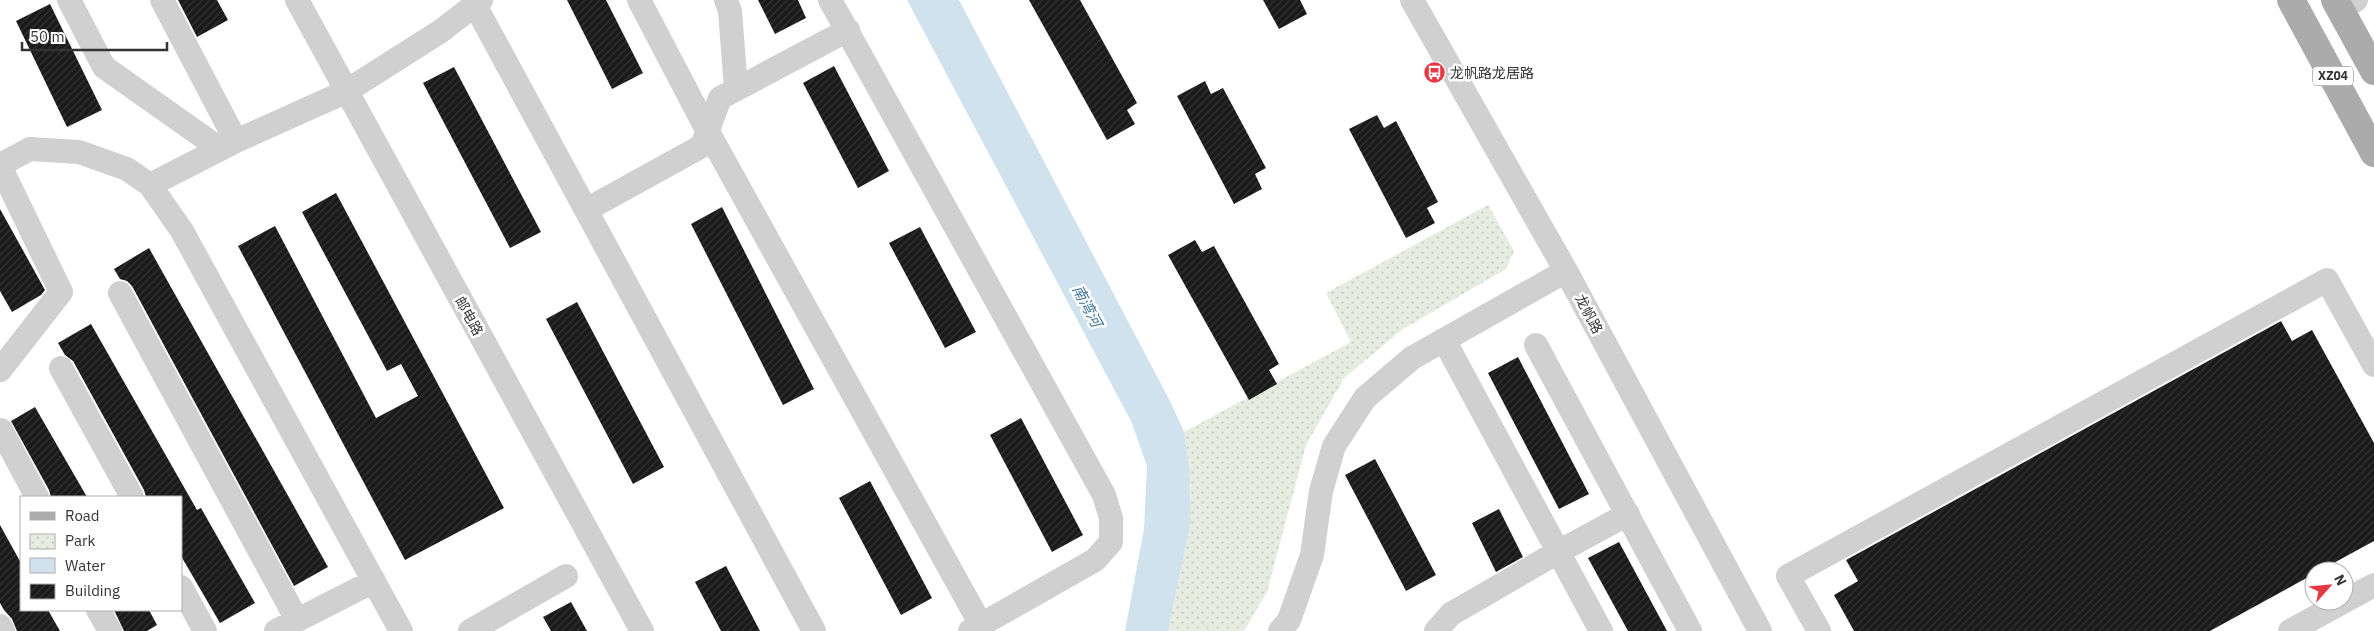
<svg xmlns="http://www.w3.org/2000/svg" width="2374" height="631" font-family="'IBM Plex Sans','Noto Sans SC',sans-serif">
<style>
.park{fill:url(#park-dots)}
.water{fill:#cfe2ee}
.building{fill:url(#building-hatch)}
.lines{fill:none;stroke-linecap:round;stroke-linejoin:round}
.minor{stroke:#d0d0d0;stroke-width:24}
.major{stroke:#ababab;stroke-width:28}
.labels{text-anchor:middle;stroke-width:5;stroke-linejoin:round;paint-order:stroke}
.shield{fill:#fff;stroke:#707070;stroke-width:1}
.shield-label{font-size:12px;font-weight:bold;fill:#333}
.poi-label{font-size:14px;fill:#333;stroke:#fff;text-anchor:start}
.street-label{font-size:14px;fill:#333;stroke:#fff}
.water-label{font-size:15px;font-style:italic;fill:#3f7597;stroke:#fff}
</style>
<defs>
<pattern id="park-dots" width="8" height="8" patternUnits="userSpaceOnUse" patternTransform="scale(1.25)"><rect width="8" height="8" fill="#e6ecdf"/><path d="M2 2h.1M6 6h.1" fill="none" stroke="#c6cbc0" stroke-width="1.8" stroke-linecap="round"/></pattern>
<pattern id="building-hatch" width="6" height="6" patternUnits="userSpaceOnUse" patternTransform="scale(1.25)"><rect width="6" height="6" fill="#1a1a1a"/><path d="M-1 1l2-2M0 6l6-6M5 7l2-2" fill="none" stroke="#333"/></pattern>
</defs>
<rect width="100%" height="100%" fill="#fff"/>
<path class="park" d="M 1488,205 L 1514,251 L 1506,269 L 1403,329 L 1344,378 L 1306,445 L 1267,592 L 1244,631 L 1168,631 L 1191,522 L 1190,472 L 1184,432 L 1351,342 L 1326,293 Z"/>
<path class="water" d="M 907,0 L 959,0 L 1171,403 L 1184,432 L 1190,472 L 1191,522 L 1168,631 L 1125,631 L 1144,529 L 1147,466 L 1131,421 Z"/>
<path class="building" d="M 178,0 L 217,0 L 228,20 L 197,37 Z
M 567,0 L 606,0 L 643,73 L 612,89 Z
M 758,0 L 798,0 L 806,18 L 775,34 Z
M 1029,0 L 1080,0 L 1137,103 L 1127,110 L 1135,124 L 1107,140 Z
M 1263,0 L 1300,0 L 1307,14 L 1279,29 Z
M 50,4 L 102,110 L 67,127 L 16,21 Z
M 834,66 L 889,171 L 858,188 L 803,83 Z
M 454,67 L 541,232 L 510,248 L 423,83 Z
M 1205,81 L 1211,94 L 1223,88 L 1266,168 L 1255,174 L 1262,189 L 1234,204 L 1177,96 Z
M 1377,115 L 1384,128 L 1396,121 L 1438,202 L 1427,208 L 1435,223 L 1406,238 L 1349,129 Z
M 336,193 L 504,508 L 405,560 L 238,246 L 275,226 L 376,418 L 418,396 L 401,364 L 387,371 L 302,212 Z
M 722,207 L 814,389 L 783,405 L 691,224 Z
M 0,209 L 45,290 L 41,295 L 12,312 L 0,291 Z
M 920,227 L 976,332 L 945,348 L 889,243 Z
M 1195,240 L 1202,252 L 1214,246 L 1279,364 L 1269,370 L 1277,384 L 1249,400 L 1168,255 Z
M 149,248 L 328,567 L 294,586 L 132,286 L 127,281 L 120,279 L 114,269 Z
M 577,302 L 664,467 L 633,484 L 546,319 Z
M 2281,321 L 2292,341 L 2312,330 L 2374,443 L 2374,541 L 2319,571 L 2314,571 L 2314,574 L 2210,631 L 1854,631 L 1834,595 L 1858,581 L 1846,560 Z
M 91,324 L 197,510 L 201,508 L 255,603 L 220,623 L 181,556 L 181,497 L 146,497 L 144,490 L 73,361 L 65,355 L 58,343 Z
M 1518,357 L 1589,494 L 1559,509 L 1488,373 Z
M 35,407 L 87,497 L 51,497 L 49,490 L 11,421 Z
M 1021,418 L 1083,535 L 1052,552 L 990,435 Z
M 1375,459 L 1436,575 L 1406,591 L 1345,475 Z
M 870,481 L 932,598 L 901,615 L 839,498 Z
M 1499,509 L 1523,557 L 1496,572 L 1472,523 Z
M 0,525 L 21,563 L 21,610 L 48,610 L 60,631 L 17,631 L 12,619 L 4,610 L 0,603 Z
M 1619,542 L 1667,631 L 1628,631 L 1588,558 Z
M 726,566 L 760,631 L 721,631 L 695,582 Z
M 571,602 L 587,631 L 551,631 L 543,617 Z
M 114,610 L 149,610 L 157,625 L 147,631 L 124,631 Z"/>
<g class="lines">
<path class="minor" d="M 69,0 L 104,67 L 220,149
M 162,0 L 236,141
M 297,0 L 642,631
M 639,0 L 707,130 L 981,625
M 726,0 L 730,11 L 736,89
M 830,0 L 1104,495 L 1111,518 L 1111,542 L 1095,560 L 970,631
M 1412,0 L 1566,271 L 1760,631
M 475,5 L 814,631
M 2340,9 L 2356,0
M 0,165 L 30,149 L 79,152 L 127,169 L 150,185 L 182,231 L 401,631
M 0,166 L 61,292 L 0,370
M 150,185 L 236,141 L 345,92 L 441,31 L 481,0
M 586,210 L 702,146 L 720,98 L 848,30
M 120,293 L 297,620
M 1444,340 L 1601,631
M 1536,345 L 1690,631
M 61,368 L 132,497
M 1,430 L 37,497
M 181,587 L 205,631
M 98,610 L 110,631
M 0,626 L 3,631
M 276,631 L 374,581
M 470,631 L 566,576
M 1280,631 L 1289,620 L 1312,555 L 1321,491 L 1334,446 L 1365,398 L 1412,358 L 1566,271
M 1436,631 L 1451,614 L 1558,552 L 1628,514
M 1819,631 L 1788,576 L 2327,280 L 2374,365
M 2290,631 L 2374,585"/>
<path class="major" d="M 2291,0 L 2374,153
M 2335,0 L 2374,71"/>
</g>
<defs>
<symbol id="bus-disc" viewBox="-11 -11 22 22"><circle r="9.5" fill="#e63946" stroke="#fff"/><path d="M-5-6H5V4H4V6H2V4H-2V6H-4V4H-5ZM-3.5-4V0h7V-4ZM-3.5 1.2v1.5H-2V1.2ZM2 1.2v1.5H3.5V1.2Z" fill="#fff"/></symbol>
</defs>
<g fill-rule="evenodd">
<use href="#bus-disc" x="1422" y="60" width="25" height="25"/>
</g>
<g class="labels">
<rect class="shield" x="2313" y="66.5" width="40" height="19" rx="4"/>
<g class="shield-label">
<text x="2333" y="80">XZ04</text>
</g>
<g class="poi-label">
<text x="1450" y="78">龙帆路龙居路</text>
</g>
<g class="street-label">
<text transform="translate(1589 314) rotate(62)" y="5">龙帆路</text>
<text transform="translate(469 316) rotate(61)" y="5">邮电路</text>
</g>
<g class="water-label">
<text transform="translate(1087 306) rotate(62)" y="5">南湾河</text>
</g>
</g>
<rect x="20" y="496" width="162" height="115" fill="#ffffff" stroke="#adadad"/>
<rect x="30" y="512" width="25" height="8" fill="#ababab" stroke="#adadad"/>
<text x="65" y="521" font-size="15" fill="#333333">Road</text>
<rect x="30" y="534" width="25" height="15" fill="url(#park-dots)" stroke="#adadad"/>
<text x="65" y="546" font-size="15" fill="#333333">Park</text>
<rect x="30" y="558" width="25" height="15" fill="#cfe2ee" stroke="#adadad"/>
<text x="65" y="571" font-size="15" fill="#333333">Water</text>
<rect x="30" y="584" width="25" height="15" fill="url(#building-hatch)" stroke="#adadad"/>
<text x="65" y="596" font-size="15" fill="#333333">Building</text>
<g transform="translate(2329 586) rotate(63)"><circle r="24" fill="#ffffff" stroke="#adadad"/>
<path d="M0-4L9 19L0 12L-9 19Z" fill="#e63946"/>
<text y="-8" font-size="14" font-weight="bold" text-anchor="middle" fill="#333333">N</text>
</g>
<path d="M22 42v8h145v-8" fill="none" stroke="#333333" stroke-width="2.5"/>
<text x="30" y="42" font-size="15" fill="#333333" stroke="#ffffff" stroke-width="4" paint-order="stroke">50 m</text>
</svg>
